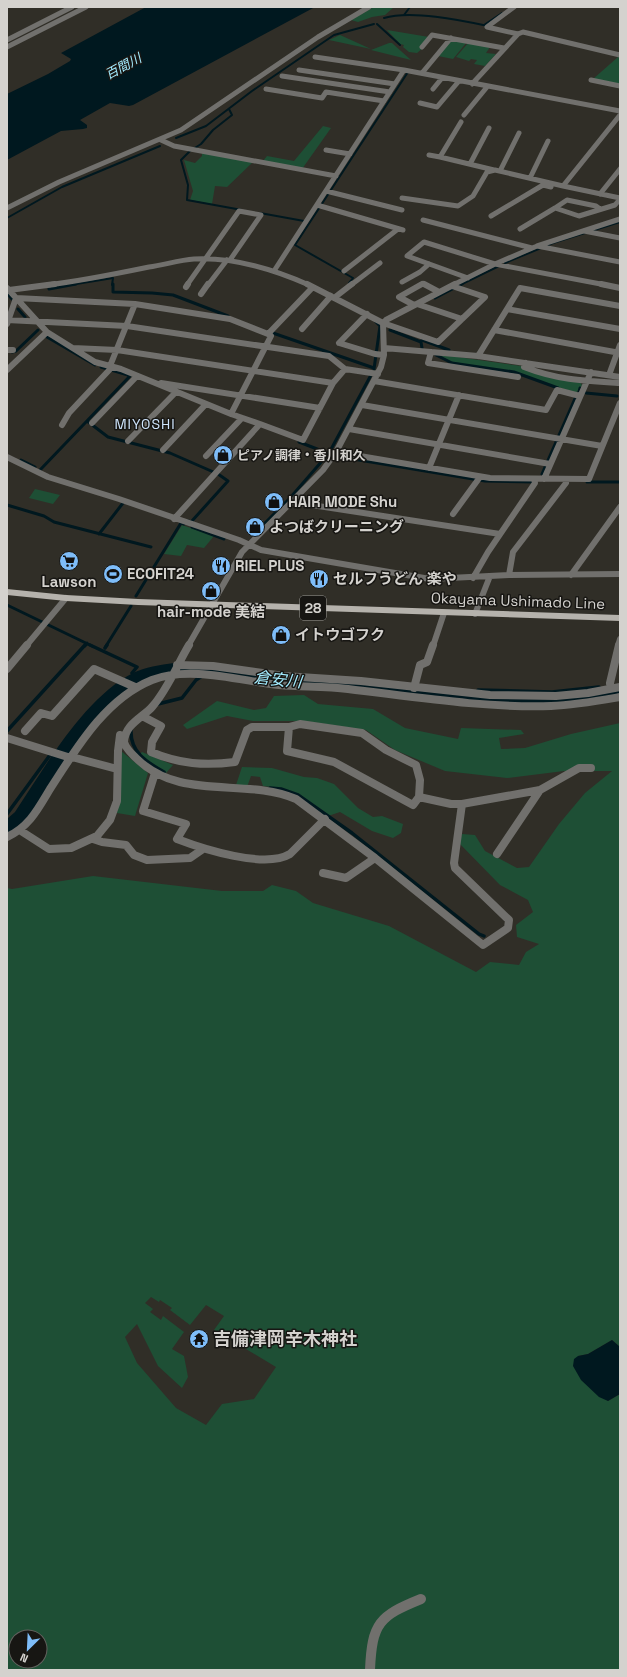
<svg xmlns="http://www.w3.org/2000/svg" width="627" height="1677" font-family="'Space Grotesk','Noto Sans JP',sans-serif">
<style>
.green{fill:#1e4f35;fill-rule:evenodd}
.water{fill:#00181f}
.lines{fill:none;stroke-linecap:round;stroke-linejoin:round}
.stream-far2{stroke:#00181f;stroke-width:2}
.stream-far1{stroke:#00181f;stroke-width:3}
.stream{stroke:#00181f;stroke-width:3.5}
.river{fill:#00181f;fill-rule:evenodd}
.minor-far3{stroke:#71706d;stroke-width:5}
.minor-far2{stroke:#71706d;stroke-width:6}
.minor-far1{stroke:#71706d;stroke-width:8}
.minor{stroke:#71706d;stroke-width:10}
.tertiary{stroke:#71706d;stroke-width:5}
.primary{fill:#b5b2ac;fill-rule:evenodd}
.labels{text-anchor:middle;stroke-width:3;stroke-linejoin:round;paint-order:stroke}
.far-water-label{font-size:13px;font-style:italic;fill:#a3ecff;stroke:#171613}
.far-poi-label{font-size:13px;font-weight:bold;fill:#d4d2ce;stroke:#171613;text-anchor:start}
.far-quarter-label{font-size:14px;letter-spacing:1px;fill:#cfe6fe;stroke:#171613}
.shield{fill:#171613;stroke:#9b9a96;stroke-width:1}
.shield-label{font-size:14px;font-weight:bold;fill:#d4d2ce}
.poi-label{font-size:15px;font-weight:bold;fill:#d4d2ce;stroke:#171613;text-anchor:start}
.street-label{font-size:15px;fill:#d4d2ce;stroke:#171613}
.water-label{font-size:16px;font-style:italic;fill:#a3ecff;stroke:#171613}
.near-poi-label{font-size:18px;font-weight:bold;fill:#d4d2ce;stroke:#171613;text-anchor:start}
</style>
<rect width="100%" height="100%" fill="#302e27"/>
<path class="green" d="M 374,7 L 394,7 L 385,15 L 372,17 L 358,22 L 351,20 Z
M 387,30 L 429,37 L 423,48 L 417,53 L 409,52 L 403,47 L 404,45 L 400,44 Z
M 340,35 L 371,49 L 329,40 Z
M 451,40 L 467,42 L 453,59 L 438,56 Z
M 469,42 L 490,47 L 486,53 L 496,54 L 485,66 L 474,64 L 477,60 L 471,59 L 469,61 L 456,57 Z
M 389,43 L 392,43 L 411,60 L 371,50 Z
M 618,57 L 620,57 L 620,85 L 593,79 Z
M 323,126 L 331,128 L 302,169 L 263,161 L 267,156 L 294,161 Z
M 202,152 L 253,162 L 227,187 L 215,186 L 212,204 L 190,200 L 193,191 L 184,160 L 195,163 L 202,156 Z
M 437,354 L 521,366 L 580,382 L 582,385 L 581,388 L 579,388 L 577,392 L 575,392 L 543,383 L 515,372 L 451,362 Z
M 35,489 L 60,495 L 53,504 L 29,498 Z
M 182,525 L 214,536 L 204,548 L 187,545 L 181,556 L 164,554 Z
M 304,695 L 318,704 L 373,709 L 405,728 L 458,739 L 461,728 L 521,730 L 524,734 L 499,738 L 501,749 L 525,748 L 571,734 L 620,723 L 620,1347 L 612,1340 L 588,1354 L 578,1356 L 608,1401 L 620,1394 L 620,1670 L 7,1670 L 7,888 L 12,889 L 93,876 L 222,891 L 263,891 L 272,885 L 296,891 L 313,903 L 389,926 L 476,972 L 490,962 L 519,965 L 526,952 L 539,944 L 517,937 L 516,925 L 533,912 L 528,900 L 500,885 L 459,843 L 462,834 L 475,835 L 485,851 L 517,868 L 529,867 L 559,824 L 585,793 L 612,771 L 564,771 L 507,778 L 445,771 L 395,750 L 366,730 L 305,721 L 253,721 L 227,716 L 187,729 L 183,725 L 217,701 L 254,710 L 266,708 L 274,696 ZM 151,1297 L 159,1302 L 160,1300 L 172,1308 L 170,1310 L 190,1325 L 206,1305 L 224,1316 L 214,1330 L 276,1367 L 254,1399 L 222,1404 L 206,1425 L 176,1408 L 137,1363 L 125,1337 L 137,1324 L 158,1366 L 182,1388 L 188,1377 L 184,1356 L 172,1349 L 184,1332 L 163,1316 L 161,1320 L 150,1312 L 153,1309 L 145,1303 ZM 16,1637 L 40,1637 L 40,1661 L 16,1661 Z
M 121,751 L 148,773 L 135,816 L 117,813 Z
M 142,752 L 173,765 L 166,773 L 138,756 Z
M 242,767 L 272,768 L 304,777 L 317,778 L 334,784 L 358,808 L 373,817 L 382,816 L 403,824 L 401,833 L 393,838 L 372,831 L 340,812 L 328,816 L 299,794 L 280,788 L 263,786 L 260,777 L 251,776 L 247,787 L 236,785 Z"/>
<path class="water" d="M 146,7 L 315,7 L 133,105 L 129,106 L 110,103 L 80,120 L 87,125 L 87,128 L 83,129 L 61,131 L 7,160 L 7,94 L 48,74 L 70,61 L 71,59 L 61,53 Z
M 612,1340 L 620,1347 L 620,1394 L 608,1401 L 599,1397 L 581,1380 L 573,1366 L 574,1359 L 578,1356 L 588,1354 Z"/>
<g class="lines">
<path class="stream-far2" d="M 404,15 L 410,7
M 384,18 C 411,10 460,20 488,26
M 377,24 L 400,45
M 484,25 L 502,13
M 229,109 L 232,115 L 213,130 L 201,144 L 190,151 L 181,160 L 188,185 L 187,200 L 242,210
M 176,138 L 206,126 L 252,91 L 334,35 L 374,24
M 260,213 L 304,221
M 7,218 L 62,187 L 160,146
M 505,263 L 553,243 L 620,222
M 349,283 L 353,278 L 295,245 L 408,72
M 70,285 L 113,278 L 112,285
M 460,285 L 499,266"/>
<path class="stream-far1" d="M 113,284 L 113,292 L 152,293 L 173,295 L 228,316
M 49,289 L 76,284
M 7,293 L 12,299
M 435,298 L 462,284
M 18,309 L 25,317
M 390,330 L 421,342 L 422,348
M 270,332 L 374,368
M 47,337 L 95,365
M 422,340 L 449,350
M 12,352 L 16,351 L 38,330
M 436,355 L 452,363 L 514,372 L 558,388
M 101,367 L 128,375
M 374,369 L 380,326 L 376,322
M 579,392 L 580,388
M 586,393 L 617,396
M 87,421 L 108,437 L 170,453 L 218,474 L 228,481 L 191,522 L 188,521
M 299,442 L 330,454
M 341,457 L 485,481 L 535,482
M 21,460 L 35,467
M 40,470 L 130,376
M 542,474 L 577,394
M 587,482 L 620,482
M 7,505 L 44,516 L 54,522 L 151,547
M 192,527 L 224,539
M 261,527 L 290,498 L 329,453 L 371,375
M 99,534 L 123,503
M 136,596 L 181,523 L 184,524
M 7,605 L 92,646
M 85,646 L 87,643
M 106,646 L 131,606"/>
<path class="stream" d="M 90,645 L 137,667 L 132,673
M 105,648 L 107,645
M 478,690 L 552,692 L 599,687
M 158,704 L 182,698 L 196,680 L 202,676
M 131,730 C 130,752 146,762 164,772
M 7,731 L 85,645
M 270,788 L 281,789 L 298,795 L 352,833 L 479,934 L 484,936
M 7,814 L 50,755
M 7,825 L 13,821 L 19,813 L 81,725 L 112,691 L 117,687 L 121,689"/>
<path class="river" d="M 174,663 C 211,663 246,671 282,675 C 305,677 329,676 352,678 C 369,680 386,683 403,685 C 476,694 548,699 620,686 L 620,698 C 548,712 476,706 403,698 C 386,695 369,692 352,690 C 329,688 305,690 283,687 C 242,683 200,669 159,677 C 116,687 74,754 50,789 C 39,807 29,830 7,836 L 7,819 L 15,812 C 45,767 83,699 133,673 C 145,667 160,665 174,663 Z"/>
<path class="minor-far3" d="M 514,7 L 487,27 L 518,34 L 523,32 L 620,55
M 7,40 L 72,7
M 422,47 L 432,35 L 504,48
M 315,57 L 404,70
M 299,70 L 395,84
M 422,73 L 451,38
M 282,76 L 390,92
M 591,80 L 620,86
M 472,84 L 518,34
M 266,89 L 322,98 L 326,92 L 384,101
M 433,89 L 442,78
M 420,103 L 437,107 L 459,81
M 464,115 L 487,87
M 620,115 L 563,186 L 620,198
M 461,122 L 440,157 L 494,170
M 161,140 L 174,146 L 336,176
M 326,150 L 350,154
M 429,155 L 440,157
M 470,164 L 489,128
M 500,171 L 519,133
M 530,178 L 548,141
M 326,191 L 402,210
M 600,194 L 620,169
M 402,198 L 458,206 L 473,196 L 487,172 L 495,170 L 563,186
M 317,205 L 403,230
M 555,208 L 567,200 L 596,206 L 600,209
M 491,216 L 543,185 L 551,187
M 423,220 L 532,248
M 520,229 L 555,208 L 579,216 L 615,205 L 620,199
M 584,231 L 620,238
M 537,246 L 620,262
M 274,271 L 404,70 L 620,111
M 344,271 L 398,229
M 468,278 L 407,256 L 424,242 L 495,264 L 606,285
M 402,282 L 420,272 L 429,264
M 47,285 C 81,281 115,274 149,267 C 164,265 179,260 194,259 C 234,257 273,269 309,285
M 187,285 L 239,211 L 261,215 L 230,260
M 208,285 L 227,260
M 351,285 L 380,263
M 420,285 L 423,284 L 426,285
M 453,285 L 495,264 L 537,246 L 620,219"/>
<path class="minor-far2" d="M 307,284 L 383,323 L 438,342 L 485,297 L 452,286
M 424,284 L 439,292
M 601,284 L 620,288
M 186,287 L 188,284
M 7,288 L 47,332 L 95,362 L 121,369 L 231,414 L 260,424 L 174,519
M 9,290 L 55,284
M 201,294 L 208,284
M 16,298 L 135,304 L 230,319 L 268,334 L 271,336 L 231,414
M 334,298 L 352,284
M 417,304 L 462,319
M 414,305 L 399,297 L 422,284
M 507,309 L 620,329
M 367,314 L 339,343 L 375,354 L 384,355
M 7,320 L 127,326 L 329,356 L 345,369 L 378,374
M 7,324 L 16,298
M 302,329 L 331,296
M 494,330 L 620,353
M 268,334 L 312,288
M 73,348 L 117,350 L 333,383
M 384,348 L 478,356 L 620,377
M 7,350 L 13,350
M 431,352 L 428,363 L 518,377
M 478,356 L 520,288 L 620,306
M 526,363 L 524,367 C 557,380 585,381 620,383
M 110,366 L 135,304
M 7,370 L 47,332
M 609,375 L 620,345
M 374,381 L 546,410 L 557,390 L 580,396
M 161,383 L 320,408
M 362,405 L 602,446
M 92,423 L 137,376
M 260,424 L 303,440 L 333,383 L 345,369
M 62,425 L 69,413 L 112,367
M 349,429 L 550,464
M 128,441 L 176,392
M 163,450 L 206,404
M 336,452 L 490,478 L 589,479 L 620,403
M 206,456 L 242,418
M 7,457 L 48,477 L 119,499 L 239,540 L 261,550 L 430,579 L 509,575 L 620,574
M 429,468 L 459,395
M 544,479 L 591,372
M 292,502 L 500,534
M 453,514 L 480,477
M 509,575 L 513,552 L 566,483
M 571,575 L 620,507
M 473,578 L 488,552 L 535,483 L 534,479
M 475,614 L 490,576
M 26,646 L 66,598
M 188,646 L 242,552 L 323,470 L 336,452 L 381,367 L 384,355 L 383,323 L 386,320 L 455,284
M 433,646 L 444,613
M 618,646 L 620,639"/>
<path class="minor-far1" d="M 189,645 C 177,665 168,689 152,707 C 142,718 125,724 124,742 C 126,749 131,753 136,758 C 180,802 245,777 296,799 L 375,858 L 483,945 L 508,928 L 509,920 L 455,868 L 454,863 L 462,804
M 177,665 L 213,666 L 284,676 L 361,681 L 490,695 L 556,696 L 588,693 L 620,687
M 7,669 L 27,645
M 610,683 L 619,645
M 414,688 L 420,665 L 427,662 L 433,645
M 142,716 L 161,726 L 152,742 L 151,752 C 179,764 205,766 235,762 L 247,730 L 252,727 L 289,727 L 300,724 L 362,733 L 386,750 L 416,765 L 420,780 L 419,797 L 451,804 L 462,804 L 540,790 L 579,768 L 591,768
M 289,727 L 287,751 L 334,762 L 413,805 L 419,797
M 25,731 L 41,713 L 52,716 L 94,669 L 135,687
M 7,738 L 71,758
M 72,757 L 117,769
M 155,773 L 143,811 L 186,824 L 177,839 C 203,849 265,869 290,854 L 325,819
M 21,831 L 49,849 L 71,848 L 97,836 L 110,820 L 117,801 L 118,751 L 120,735
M 7,837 C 29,827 38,809 50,789 C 76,749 105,699 152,680 C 190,665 241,681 279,685 C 302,687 325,686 348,689 C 416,697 483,708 551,706 C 575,705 597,701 620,697
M 93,839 L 102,842 L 126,845 L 134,855 L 147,860 L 190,858 L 203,849
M 497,854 L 540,790
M 323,873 L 346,878 L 375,858"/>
<path class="minor" d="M 370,1670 C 372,1623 379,1616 421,1599"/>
<path class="tertiary" d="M 7,47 L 86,7
M 7,208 L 59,182 L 181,130 L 318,37 L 369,7"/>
<path class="primary" d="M 7,589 L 66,595 L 138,599 L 620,615 L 620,621 L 138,605 L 66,601 L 7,595 Z"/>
</g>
<defs>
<symbol id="shop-disc" viewBox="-11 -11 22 22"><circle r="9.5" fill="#7ebdf9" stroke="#171613"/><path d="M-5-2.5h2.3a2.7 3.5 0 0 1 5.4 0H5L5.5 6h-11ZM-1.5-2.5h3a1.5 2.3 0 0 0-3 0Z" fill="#111"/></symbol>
<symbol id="supermarket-disc" viewBox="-11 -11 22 22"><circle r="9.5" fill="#7ebdf9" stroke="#171613"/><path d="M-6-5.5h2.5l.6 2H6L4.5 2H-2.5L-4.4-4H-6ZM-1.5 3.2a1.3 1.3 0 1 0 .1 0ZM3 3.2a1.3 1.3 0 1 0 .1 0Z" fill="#111"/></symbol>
<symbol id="restaurant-disc" viewBox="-11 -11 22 22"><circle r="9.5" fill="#7ebdf9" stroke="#171613"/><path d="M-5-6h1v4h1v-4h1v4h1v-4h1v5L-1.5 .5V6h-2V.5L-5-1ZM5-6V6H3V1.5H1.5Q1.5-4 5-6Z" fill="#111"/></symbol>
<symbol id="stadium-disc" viewBox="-11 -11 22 22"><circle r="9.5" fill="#7ebdf9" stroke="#171613"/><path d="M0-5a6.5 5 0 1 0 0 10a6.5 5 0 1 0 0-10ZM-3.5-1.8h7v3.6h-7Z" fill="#111"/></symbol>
<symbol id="temple-disc" viewBox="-11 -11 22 22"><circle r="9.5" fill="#7ebdf9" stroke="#171613"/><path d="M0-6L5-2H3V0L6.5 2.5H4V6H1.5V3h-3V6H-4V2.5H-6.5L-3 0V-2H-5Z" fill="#111"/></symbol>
</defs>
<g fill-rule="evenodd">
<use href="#shop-disc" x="212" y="444" width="22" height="22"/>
<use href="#shop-disc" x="263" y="491" width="22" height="22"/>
<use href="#shop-disc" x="244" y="516" width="22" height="22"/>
<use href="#supermarket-disc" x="58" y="550" width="22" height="22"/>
<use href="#restaurant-disc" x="210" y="555" width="22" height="22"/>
<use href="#stadium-disc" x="102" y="563" width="22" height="22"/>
<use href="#restaurant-disc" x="308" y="568" width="22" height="22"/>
<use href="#shop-disc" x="200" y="580" width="22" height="22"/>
<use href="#shop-disc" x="270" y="624" width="22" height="22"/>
<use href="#temple-disc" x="188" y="1328" width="22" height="22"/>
</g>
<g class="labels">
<g class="far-water-label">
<text transform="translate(123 66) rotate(-28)" y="5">百間川</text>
</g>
<g class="far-poi-label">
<text x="237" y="460">ピアノ調律・香川和久</text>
</g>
<g class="far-quarter-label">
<text x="145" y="429">MIYOSHI</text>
</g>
<rect class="shield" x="300" y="596" width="26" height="24" rx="3"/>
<g class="shield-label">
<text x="313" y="613">28</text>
</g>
<g class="poi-label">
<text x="288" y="507">HAIR MODE Shu</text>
<text x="269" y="532">よつばクリーニング</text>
<text x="235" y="571">RIEL PLUS</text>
<text x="127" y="579">ECOFIT24</text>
<text x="333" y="584">セルフうどん 楽や</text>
<text x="69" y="587" text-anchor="middle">Lawson</text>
<text x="211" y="617" text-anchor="middle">hair-mode 美結</text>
<text x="295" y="640">イトウゴフク</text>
</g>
<g class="street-label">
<text transform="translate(518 601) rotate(2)" y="5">Okayama Ushimado Line</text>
</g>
<g class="water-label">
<text transform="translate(278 679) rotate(6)" y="6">倉安川</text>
</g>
<g class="near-poi-label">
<text x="213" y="1345">吉備津岡辛木神社</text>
</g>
</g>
<rect width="627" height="1677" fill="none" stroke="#d4d2ce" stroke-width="16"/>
<g transform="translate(28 1649) rotate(204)"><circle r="19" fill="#171613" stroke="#63615e"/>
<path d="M0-3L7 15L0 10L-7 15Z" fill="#7ebdf9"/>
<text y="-6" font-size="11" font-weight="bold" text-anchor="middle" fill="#d4d2ce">N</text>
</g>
</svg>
